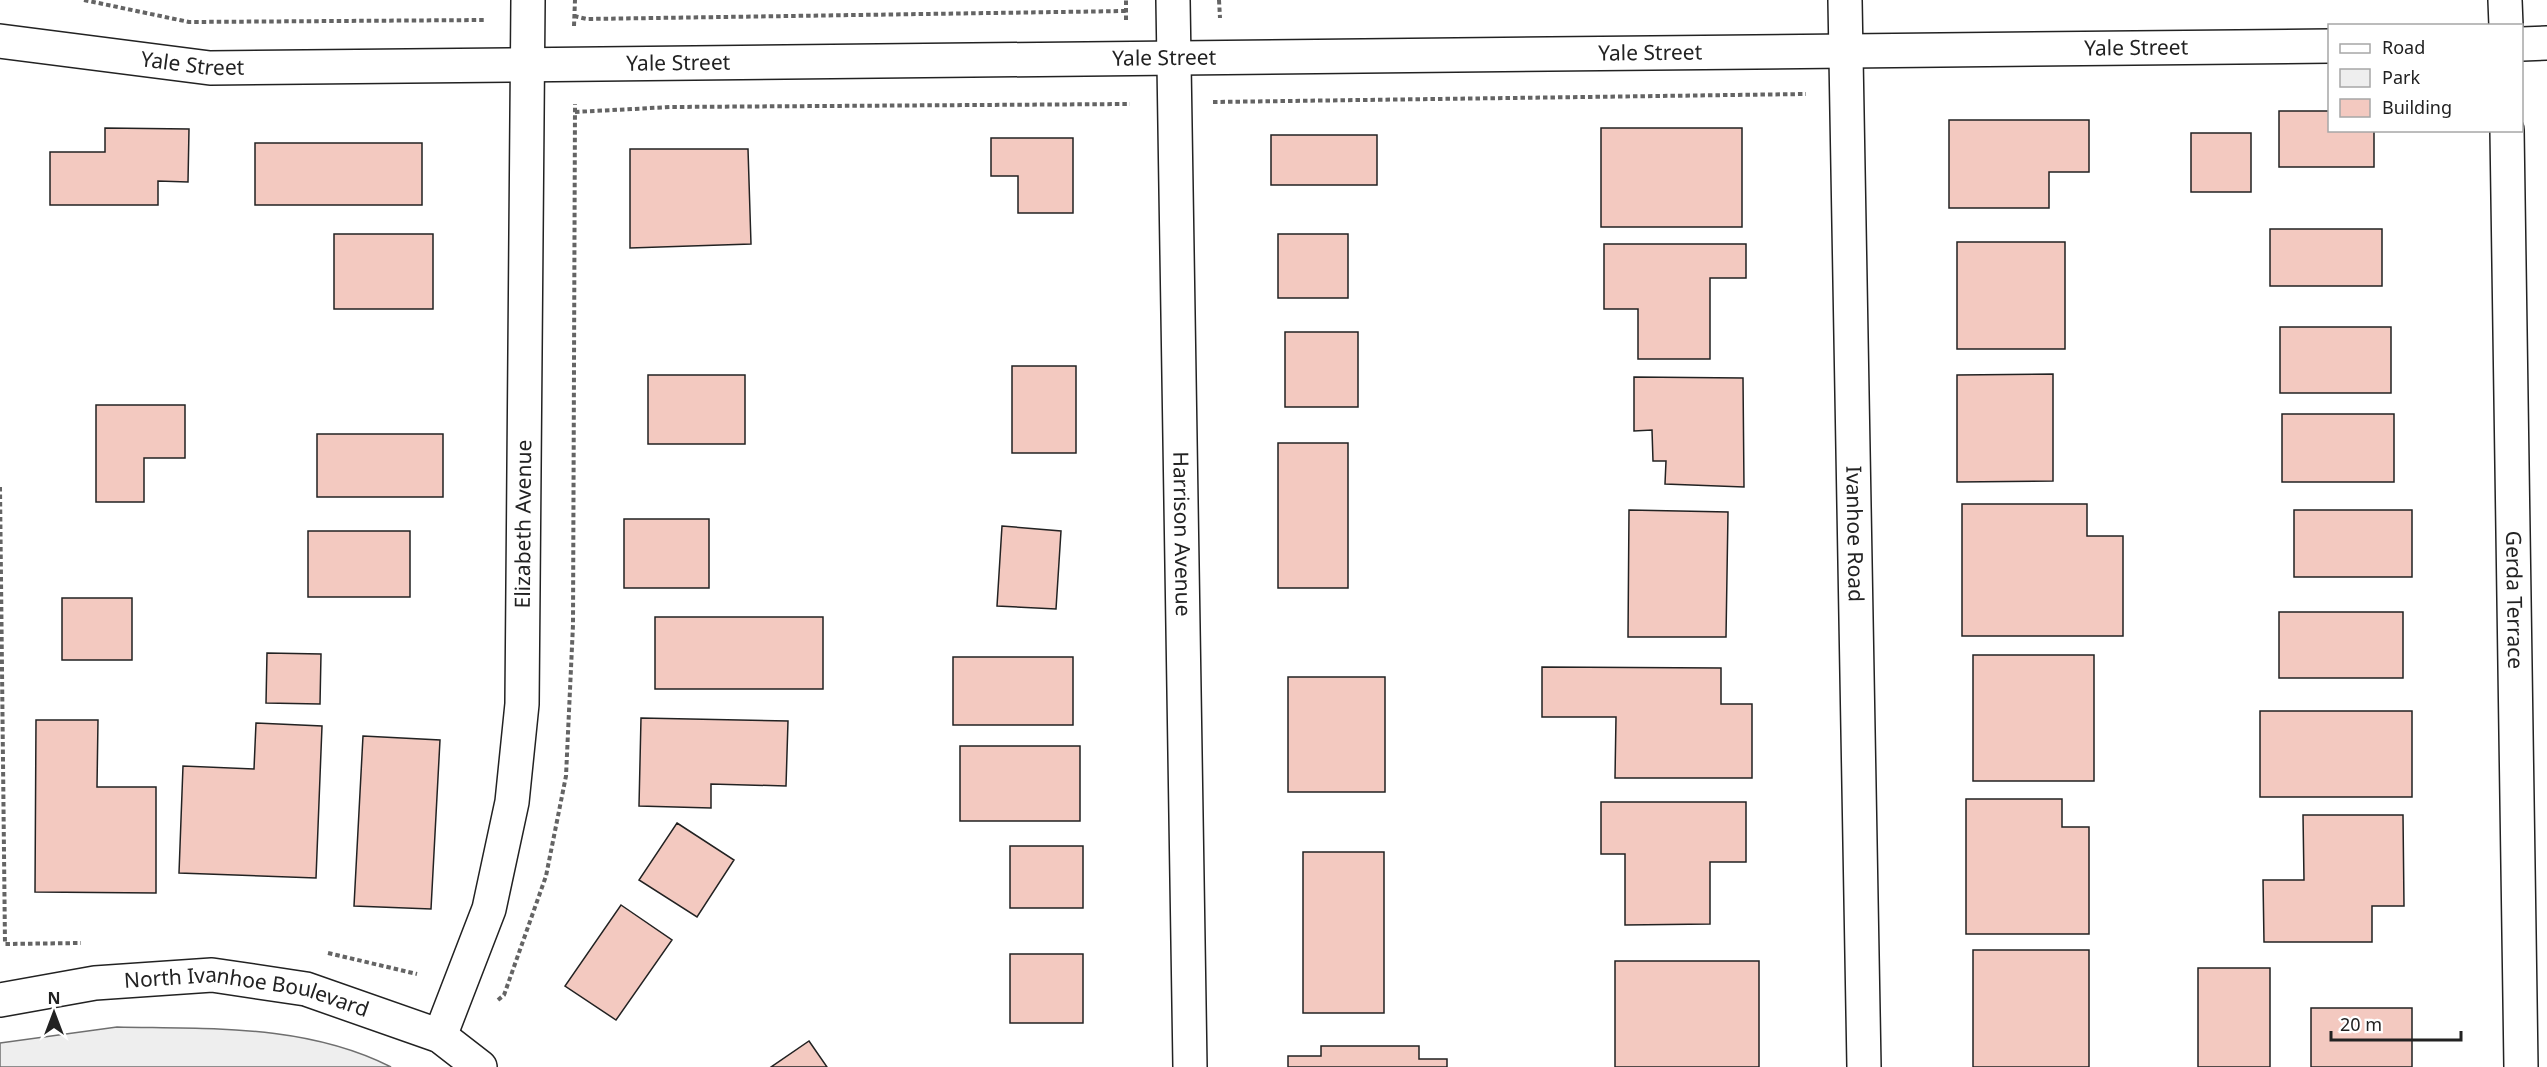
<svg xmlns="http://www.w3.org/2000/svg" width="2547" height="1067" font-family="'Noto Sans',sans-serif">
<style>
.green{fill:#eee;stroke:#6f6f6f;stroke-width:1.5}
.building{fill:#f3c9c0;stroke:#222;stroke-width:1.5}
.lines{fill:none;stroke-linecap:round;stroke-linejoin:round}
.minor-casing{stroke:#222;stroke-width:36}
.path{stroke:#646464;stroke-width:4;stroke-dasharray:4.5 3;stroke-linecap:butt}
.minor{stroke:#fff;stroke-width:33}
.labels{text-anchor:middle;stroke-width:4.5;stroke-linejoin:round;paint-order:stroke}
.street-label{font-size:21px;fill:#222;stroke:#fff}
</style>
<rect width="100%" height="100%" fill="#fff"/>
<path class="green" d="M 117,1027 C 210,1029 306,1024 391,1067 L 0,1067 L 0,1043 Z"/>
<path class="building" d="M 2279,111 L 2330,111 L 2330,130 L 2374,130 L 2374,167 L 2279,167 Z
M 1949,120 L 2089,120 L 2089,172 L 2049,172 L 2049,208 L 1949,208 Z
M 105,128 L 189,129 L 188,182 L 158,181 L 158,205 L 50,205 L 50,152 L 105,152 Z
M 1601,128 L 1742,128 L 1742,227 L 1601,227 Z
M 2191,133 L 2251,133 L 2251,192 L 2191,192 Z
M 1271,135 L 1377,135 L 1377,185 L 1271,185 Z
M 991,138 L 1073,138 L 1073,213 L 1018,213 L 1018,176 L 991,176 Z
M 255,143 L 422,143 L 422,205 L 255,205 Z
M 630,149 L 748,149 L 751,244 L 630,248 Z
M 2270,229 L 2382,229 L 2382,286 L 2270,286 Z
M 334,234 L 433,234 L 433,309 L 334,309 Z
M 1278,234 L 1348,234 L 1348,298 L 1278,298 Z
M 1957,242 L 2065,242 L 2065,349 L 1957,349 Z
M 1604,244 L 1746,244 L 1746,278 L 1710,278 L 1710,359 L 1638,359 L 1638,309 L 1604,309 Z
M 2280,327 L 2391,327 L 2391,393 L 2280,393 Z
M 1285,332 L 1358,332 L 1358,407 L 1285,407 Z
M 1012,366 L 1076,366 L 1076,453 L 1012,453 Z
M 2053,374 L 2053,481 L 1957,482 L 1957,375 Z
M 648,375 L 745,375 L 745,444 L 648,444 Z
M 1634,377 L 1743,378 L 1744,487 L 1665,484 L 1666,461 L 1653,461 L 1652,430 L 1634,431 Z
M 96,405 L 185,405 L 185,458 L 144,458 L 144,502 L 96,502 Z
M 2282,414 L 2394,414 L 2394,482 L 2282,482 Z
M 317,434 L 443,434 L 443,497 L 317,497 Z
M 1278,443 L 1348,443 L 1348,588 L 1278,588 Z
M 1962,504 L 2087,504 L 2087,536 L 2123,536 L 2123,636 L 1962,636 Z
M 1629,510 L 1728,512 L 1726,637 L 1628,637 Z
M 2294,510 L 2412,510 L 2412,577 L 2294,577 Z
M 624,519 L 709,519 L 709,588 L 624,588 Z
M 1002,526 L 1061,531 L 1056,609 L 997,606 Z
M 308,531 L 410,531 L 410,597 L 308,597 Z
M 62,598 L 132,598 L 132,660 L 62,660 Z
M 2279,612 L 2403,612 L 2403,678 L 2279,678 Z
M 655,617 L 823,617 L 823,689 L 655,689 Z
M 267,653 L 321,654 L 320,704 L 266,703 Z
M 1973,655 L 2094,655 L 2094,781 L 1973,781 Z
M 953,657 L 1073,657 L 1073,725 L 953,725 Z
M 1542,667 L 1721,668 L 1721,704 L 1752,704 L 1752,778 L 1615,778 L 1616,717 L 1542,717 Z
M 1288,677 L 1385,677 L 1385,792 L 1288,792 Z
M 2260,711 L 2412,711 L 2412,797 L 2260,797 Z
M 641,718 L 788,721 L 786,786 L 711,784 L 711,808 L 639,806 Z
M 36,720 L 98,720 L 97,787 L 156,787 L 156,893 L 35,892 Z
M 256,723 L 322,726 L 316,878 L 179,873 L 183,766 L 254,769 Z
M 363,736 L 440,740 L 431,909 L 354,906 Z
M 960,746 L 1080,746 L 1080,821 L 960,821 Z
M 1966,799 L 2062,799 L 2062,827 L 2089,827 L 2089,934 L 1966,934 Z
M 1601,802 L 1746,802 L 1746,862 L 1710,862 L 1710,924 L 1625,925 L 1625,854 L 1601,854 Z
M 2303,815 L 2403,815 L 2404,906 L 2372,906 L 2372,942 L 2264,942 L 2263,880 L 2304,880 Z
M 677,823 L 734,860 L 697,917 L 639,880 Z
M 1010,846 L 1083,846 L 1083,908 L 1010,908 Z
M 1303,852 L 1384,852 L 1384,1013 L 1303,1013 Z
M 621,905 L 672,940 L 616,1020 L 565,986 Z
M 1973,950 L 2089,950 L 2089,1067 L 1973,1067 Z
M 1010,954 L 1083,954 L 1083,1023 L 1010,1023 Z
M 1615,961 L 1759,961 L 1759,1067 L 1615,1067 Z
M 2198,968 L 2270,968 L 2270,1067 L 2198,1067 Z
M 2311,1008 L 2412,1008 L 2412,1067 L 2311,1067 Z
M 809,1041 L 827,1067 L 771,1067 Z
M 1321,1046 L 1419,1046 L 1419,1059 L 1447,1059 L 1447,1067 L 1288,1067 L 1288,1056 L 1321,1056 Z"/>
<g class="lines">
<defs>
<g id="minor">
<path id="s1" d="M 1173,0 L 1190,1067"/>
<path id="s2" d="M 1845,0 L 1864,1067"/>
<path d="M 2505,0 L 2506,26"/>
<path id="s3" d="M 0,41 L 210,68 L 2330,46"/>
<path d="M 2522,44 L 2547,43"/>
<path id="s4" d="M 2507,130 L 2521,1067"/>
<path id="s5" d="M 0,1000 L 95,983 L 212,975 L 306,989 L 440,1036 L 480,1067"/>
<path id="s6" d="M 440,1036 L 489,909 L 512,802 L 522,704 L 528,0"/>
</g>
</defs>
<use href="#minor" class="minor-casing"/>
<path class="path" d="M 84,0 L 189,22 L 486,20
M 1219,0 L 1220,18
M 574,16 L 587,19 L 1126,11
M 1126,20 L 1126,0
M 574,26 L 575,0
M 1213,102 L 1806,94
M 575,112 L 671,107 L 1130,104
M 0,487 L 5,944 L 81,943
M 328,953 L 417,974
M 498,1000 L 504,995 L 546,876 L 566,776 L 573,625 L 575,104"/>
<use href="#minor" class="minor"/>
</g>
<g class="labels">
<g class="street-label">
<text dy="7" stroke="none"><textPath href="#s3" startOffset="2138">Yale Street</textPath></text>
<text dy="7" stroke="none"><textPath href="#s3" startOffset="1652">Yale Street</textPath></text>
<text dy="7" stroke="none"><textPath href="#s3" startOffset="1166">Yale Street</textPath></text>
<text dy="7" stroke="none"><textPath href="#s3" startOffset="194">Yale Street</textPath></text>
<text dy="7" stroke="none"><textPath href="#s3" startOffset="680">Yale Street</textPath></text>
<text dy="7" stroke="none"><textPath href="#s6" startOffset="524">Elizabeth Avenue</textPath></text>
<text dy="7" stroke="none"><textPath href="#s1" startOffset="534">Harrison Avenue</textPath></text>
<text dy="7" stroke="none"><textPath href="#s2" startOffset="534">Ivanhoe Road</textPath></text>
<text dy="7" stroke="none"><textPath href="#s4" startOffset="470">Gerda Terrace</textPath></text>
<text dy="7" stroke="none"><textPath href="#s5" startOffset="250">North Ivanhoe Boulevard</textPath></text>
</g>
</g>
<rect x="2328" y="24" width="195" height="108" fill="#ffffff" stroke="#a7a7a7" stroke-width="1.5"/>
<rect x="2340" y="44" width="30" height="9" fill="#ffffff" stroke="#a7a7a7" stroke-width="1.5"/>
<text x="2382" y="54" font-size="18" fill="#222222">Road</text>
<rect x="2340" y="69" width="30" height="18" fill="#eeeeee" stroke="#a7a7a7" stroke-width="1.5"/>
<text x="2382" y="84" font-size="18" fill="#222222">Park</text>
<rect x="2340" y="99" width="30" height="18" fill="#f3c9c0" stroke="#a7a7a7" stroke-width="1.5"/>
<text x="2382" y="114" font-size="18" fill="#222222">Building</text>
<g transform="translate(54 1013)" stroke="#ffffff" stroke-width="4.5" paint-order="stroke">
<path d="M0-4.5L10 22L0 15L-10 22Z" fill="#222222"/>
<text y="-9" font-size="16" font-weight="bold" text-anchor="middle" fill="#222222">N</text>
</g>
<path d="M2331 1031v9h130v-9" fill="none" stroke="#222222" stroke-width="3"/>
<text x="2340" y="1031" font-size="18" fill="#222222" stroke="#ffffff" stroke-width="4.5" paint-order="stroke">20 m</text>
</svg>
